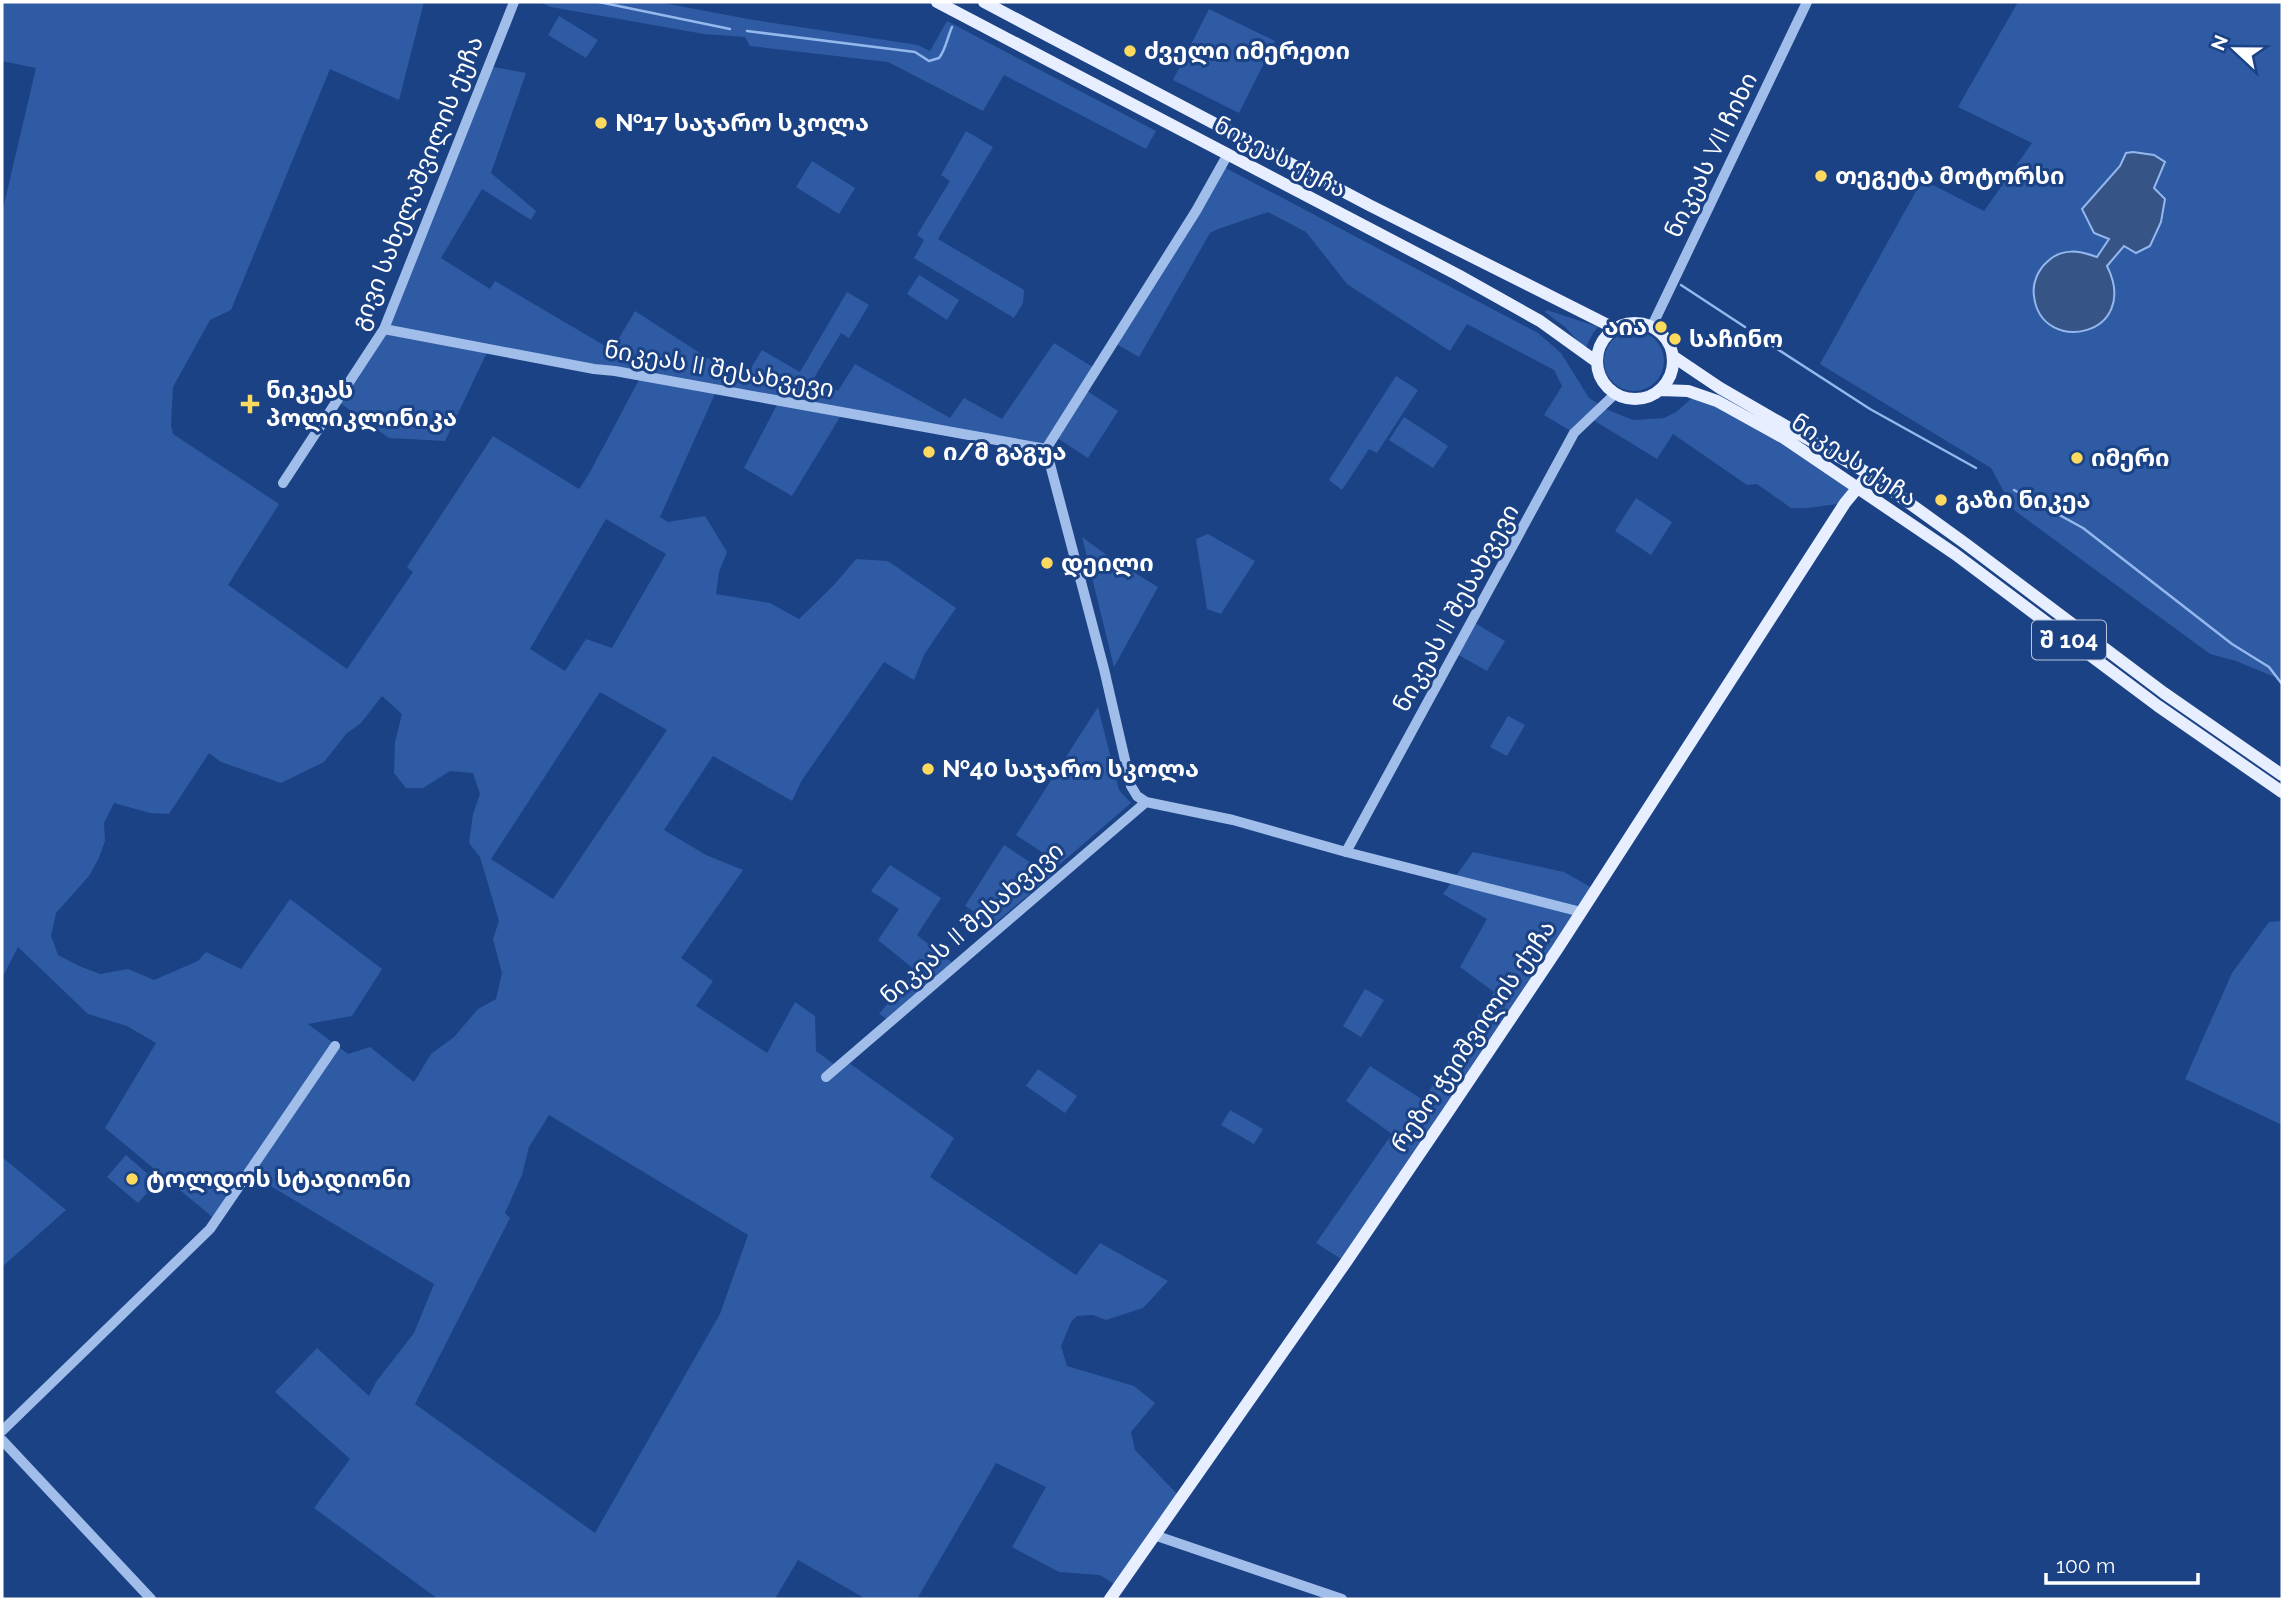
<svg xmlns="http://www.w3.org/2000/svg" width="2284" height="1601" font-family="Raleway,'Noto Sans Georgian',sans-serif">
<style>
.green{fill:#2e5ba3;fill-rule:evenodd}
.water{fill:#375486;stroke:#94b8ee;stroke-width:2}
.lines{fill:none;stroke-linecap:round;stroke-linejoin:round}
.stream{stroke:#94b8ee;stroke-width:2.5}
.minor{stroke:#a1beeb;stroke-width:10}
.major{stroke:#e6eeff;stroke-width:12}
.poi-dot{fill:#fdda5e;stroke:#1b4285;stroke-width:2.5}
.labels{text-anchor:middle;stroke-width:6;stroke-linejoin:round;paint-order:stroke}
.shield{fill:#1b4285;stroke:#bbc6da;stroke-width:2}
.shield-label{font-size:23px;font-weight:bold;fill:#fff}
.poi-label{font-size:24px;font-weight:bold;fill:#fff;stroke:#1b4285;text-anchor:start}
.street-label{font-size:24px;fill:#fff;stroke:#1b4285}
</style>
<rect width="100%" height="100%" fill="#1b4285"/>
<path class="green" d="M 2,2 L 424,2 L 399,100 L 330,69 L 231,310 L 210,320 L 173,387 L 171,425 L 173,434 L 279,504 L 228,585 L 347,669 L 413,572 L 407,567 L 493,436 L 579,489 L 589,474 L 641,376 L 489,348 L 445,441 L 389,438 L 337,401 L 384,329 L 488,66 L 526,73 L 491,173 L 536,211 L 531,220 L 482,189 L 441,258 L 490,289 L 495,281 L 612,350 L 635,311 L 743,381 L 762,350 L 800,372 L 847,292 L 869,305 L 849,338 L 841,333 L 814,378 L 838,391 L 855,364 L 950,418 L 964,398 L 1002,419 L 1054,343 L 1096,369 L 1084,389 L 1118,411 L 1088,458 L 1054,436 L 1046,449 L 843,412 L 792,496 L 744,468 L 779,401 L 717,389 L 660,517 L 668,522 L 705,516 L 727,552 L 719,572 L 716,594 L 770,603 L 799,619 L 834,585 L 856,559 L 888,561 L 956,608 L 925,653 L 914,680 L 884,662 L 802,780 L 792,801 L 713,756 L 664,830 L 706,855 L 743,870 L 681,958 L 713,981 L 696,1006 L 767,1053 L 795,1002 L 815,1016 L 816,1051 L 838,1067 L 845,1060 L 954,1138 L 930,1177 L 1076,1275 L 1100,1243 L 1168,1281 L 1143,1308 L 1106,1320 L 1093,1315 L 1077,1316 L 1071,1322 L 1061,1346 L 1067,1366 L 1134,1386 L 1155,1403 L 1131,1432 L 1135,1450 L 1180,1497 L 1119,1587 L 1100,1575 L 1059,1572 L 1012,1547 L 1046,1487 L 996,1463 L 917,1599 L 866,1599 L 798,1560 L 775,1599 L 438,1599 L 314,1508 L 350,1459 L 275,1392 L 317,1348 L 369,1396 L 376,1382 L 414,1333 L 434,1284 L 249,1173 L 216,1220 L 105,1128 L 156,1043 L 127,1026 L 88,1014 L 18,947 L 2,978 L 2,213 L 36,68 L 2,61 ZM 606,519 L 666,554 L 612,648 L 586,639 L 565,671 L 530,649 ZM 600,692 L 667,730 L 553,899 L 491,859 ZM 382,696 L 402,714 L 395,742 L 394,773 L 406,788 L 423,788 L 450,771 L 473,773 L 480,794 L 473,814 L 469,843 L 480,857 L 499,921 L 493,939 L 502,973 L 496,999 L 478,1009 L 454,1037 L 431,1054 L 414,1082 L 370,1047 L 348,1054 L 308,1024 L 352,1016 L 382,969 L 290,899 L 241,969 L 206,952 L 198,961 L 154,980 L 128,969 L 100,974 L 79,966 L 58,955 L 51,936 L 56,913 L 89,876 L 99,858 L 105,841 L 104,823 L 114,803 L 150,813 L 169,814 L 209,753 L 221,762 L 281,783 L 324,762 L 346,734 L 361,723 ZM 549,1115 L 748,1235 L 720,1314 L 595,1533 L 415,1404 L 510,1218 L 505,1213 L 522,1175 L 529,1147 Z
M 539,2 L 658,2 L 748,19 L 918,45 L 930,51 L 947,21 L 1156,131 L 1146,149 L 1004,75 L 983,111 L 888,62 L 750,46 L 745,37 L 704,34 L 551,7 Z
M 2018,2 L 2282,2 L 2282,680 L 2236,661 L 2210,654 L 2014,510 L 1991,468 L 1820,364 L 1915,193 L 1917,177 L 1984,211 L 2032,143 L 1958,107 Z
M 1209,9 L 1275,41 L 1239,113 L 1173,80 Z
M 559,16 L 598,40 L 586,58 L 548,35 Z
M 966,131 L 993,147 L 938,239 L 1024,290 L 1023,303 L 1014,318 L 914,258 L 924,240 L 917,235 L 950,181 L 941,175 Z
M 812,161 L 855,188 L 839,214 L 796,187 Z
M 1222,166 L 1538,333 L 1561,353 L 1589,398 L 1608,410 L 1633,420 L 1664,418 L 1676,412 L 1692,398 L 1693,393 L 1857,486 L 1845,503 L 1807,508 L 1791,508 L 1757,484 L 1747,485 L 1673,434 L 1657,459 L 1590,418 L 1574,433 L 1544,415 L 1562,386 L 1554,370 L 1467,324 L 1450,351 L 1347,284 L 1306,232 L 1268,212 L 1218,229 L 1210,233 L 1139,357 L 1113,342 Z
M 919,275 L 959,300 L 947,320 L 907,294 Z
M 1547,310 L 1598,327 L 1593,333 L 1585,349 L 1565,327 L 1545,312 Z
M1604 361a30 30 0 1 1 60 0a30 30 0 1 1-60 0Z
M 1396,376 L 1418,390 L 1377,453 L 1369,449 L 1342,490 L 1329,480 Z
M 1404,417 L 1448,446 L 1433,468 L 1389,440 Z
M 1636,498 L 1672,522 L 1651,555 L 1615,531 Z
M 1208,534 L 1255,561 L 1221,614 L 1207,609 L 1196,539 Z
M 1082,537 L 1112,559 L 1158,587 L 1114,667 Z
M 1473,622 L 1505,641 L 1487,671 L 1455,653 Z
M 1098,707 L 1119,790 L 1131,803 L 1060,864 L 1016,835 Z
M 1508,716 L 1525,725 L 1507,756 L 1490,747 Z
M 1004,845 L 1051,876 L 994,924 L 965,906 Z
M 1473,852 L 1564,872 L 1594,889 L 1346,1262 L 1316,1243 L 1392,1134 L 1346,1101 L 1370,1066 L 1423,1100 L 1494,992 L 1460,967 L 1487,919 L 1443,894 Z
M 890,865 L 941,898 L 917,935 L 955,965 L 890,1021 L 879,1014 L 915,970 L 878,940 L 899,909 L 871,891 Z
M 2282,921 L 2282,1125 L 2185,1079 L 2232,973 L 2269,922 Z
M 1365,989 L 1384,1000 L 1361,1037 L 1343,1026 Z
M 1038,1069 L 1077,1096 L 1065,1113 L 1026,1086 Z
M 1230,1110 L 1263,1129 L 1254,1144 L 1221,1125 Z
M 126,1155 L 157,1182 L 138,1203 L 107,1177 Z
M 2,1157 L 66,1210 L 2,1267 Z"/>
<path class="water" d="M 2133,152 L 2154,155 L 2165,162 L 2154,188 L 2165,199 L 2161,222 L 2150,246 L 2136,253 L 2124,246 L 2107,266 C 2142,336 2041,357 2034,296 C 2032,283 2038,270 2047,262 C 2062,247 2080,251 2097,257 L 2109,239 L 2094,233 L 2082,209 L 2120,166 L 2126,153 Z"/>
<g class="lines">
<path class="stream" d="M 599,2 L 730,29
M 747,31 L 915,52 L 929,61 L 939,58 C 946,49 947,38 952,27
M 1681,285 L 1745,327
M 1765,341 L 1870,409 L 1976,468
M 2014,490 L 2083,528 L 2232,644 L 2269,667 L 2282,684"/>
<path class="minor" d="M 1228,154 L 1196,211 L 1046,449 L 1104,669 L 1131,786 L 1137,796 L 1146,802 L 1233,820 L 1346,852 L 1581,912
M 1652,326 L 1807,2
M 384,329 L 594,369 L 615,371 L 1046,449
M 283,483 L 384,329 L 514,2
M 1346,852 L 1574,433 L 1615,394
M 826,1077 L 1146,802
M 2,1431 L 210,1229 L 335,1046
M 2,1440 L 151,1599
M 1154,1535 L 1342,1599"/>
<path class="major" d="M 937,2 L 1458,275 L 1540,321 L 1597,362
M 984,2 L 1369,205 L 1614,328
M1597 361a38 38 0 1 1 76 0a38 38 0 1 1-76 0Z
M 1674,357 L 1720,388 L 1869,474 L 1966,544 L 2164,693 L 2282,775
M 1661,390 L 1688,391 L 1717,401 L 1784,438 L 1955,554 L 2158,706 L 2282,792
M 1110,1599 L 1346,1262 L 1448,1112 L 1558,948 L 1845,503 L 1869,474"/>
</g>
<g class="poi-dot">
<circle cx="1130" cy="51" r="7"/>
<circle cx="601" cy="123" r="7"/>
<circle cx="1821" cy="176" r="7"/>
<circle cx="1661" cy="327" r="7"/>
<circle cx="1675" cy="339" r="7"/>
<path d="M246.5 393.5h7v7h7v7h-7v7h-7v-7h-7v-7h7z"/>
<circle cx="929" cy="452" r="7"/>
<circle cx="2077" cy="458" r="7"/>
<circle cx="1941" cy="500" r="7"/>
<circle cx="1047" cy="563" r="7"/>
<circle cx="928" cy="769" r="7"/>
<circle cx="132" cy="1179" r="7"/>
</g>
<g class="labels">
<rect class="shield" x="2032" y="620.5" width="74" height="39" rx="5"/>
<g class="shield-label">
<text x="2069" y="648">შ 104</text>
</g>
<g class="poi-label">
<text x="1144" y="59">ძველი იმერეთი</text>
<text x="615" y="131">№17 საჯარო სკოლა</text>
<text x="1835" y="184">თეგეტა მოტორსი</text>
<text x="1647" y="335" text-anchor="end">აია</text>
<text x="1689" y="347">საჩინო</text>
<text x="266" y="398">ნიკეას<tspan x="266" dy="28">პოლიკლინიკა</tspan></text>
<text x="943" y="460">ი/მ გაგუა</text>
<text x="2091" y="466">იმერი</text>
<text x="1955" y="508">გაზი ნიკეა</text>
<text x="1061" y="571">დეილი</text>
<text x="942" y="777">№40 საჯარო სკოლა</text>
<text x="146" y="1187">ტოლდოს სტადიონი</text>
</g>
<g class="street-label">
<text transform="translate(1711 155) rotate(-64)" y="8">ნიკეას VII ჩიხი</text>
<text transform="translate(1280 157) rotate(28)" y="8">ნიკეას ქუჩა</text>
<text transform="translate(417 183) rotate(-68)" y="8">გივი სახელაშვილის ქუჩა</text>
<text transform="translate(719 369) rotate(10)" y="8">ნიკეას II შესახვევი</text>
<text transform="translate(1854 460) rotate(34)" y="8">ნიკეას ქუჩა</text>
<text transform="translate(1456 608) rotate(-61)" y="8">ნიკეას II შესახვევი</text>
<text transform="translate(972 923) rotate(-41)" y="8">ნიკეას II შესახვევი</text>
<text transform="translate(1473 1036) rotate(-56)" y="8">რეზო ჭეიშვილის ქუჩა</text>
</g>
</g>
<rect width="2284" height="1601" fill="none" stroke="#ffffff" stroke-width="7"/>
<g transform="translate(2235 49) rotate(292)" stroke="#1b4285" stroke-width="5" paint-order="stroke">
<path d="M0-5L12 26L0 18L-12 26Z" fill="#ffffff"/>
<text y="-10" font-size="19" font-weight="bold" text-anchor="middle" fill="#ffffff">N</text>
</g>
<path d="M2046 1573v10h152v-10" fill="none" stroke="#ffffff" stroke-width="3.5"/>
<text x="2056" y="1573" font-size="21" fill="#ffffff" stroke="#1b4285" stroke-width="5" paint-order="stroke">100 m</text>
</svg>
